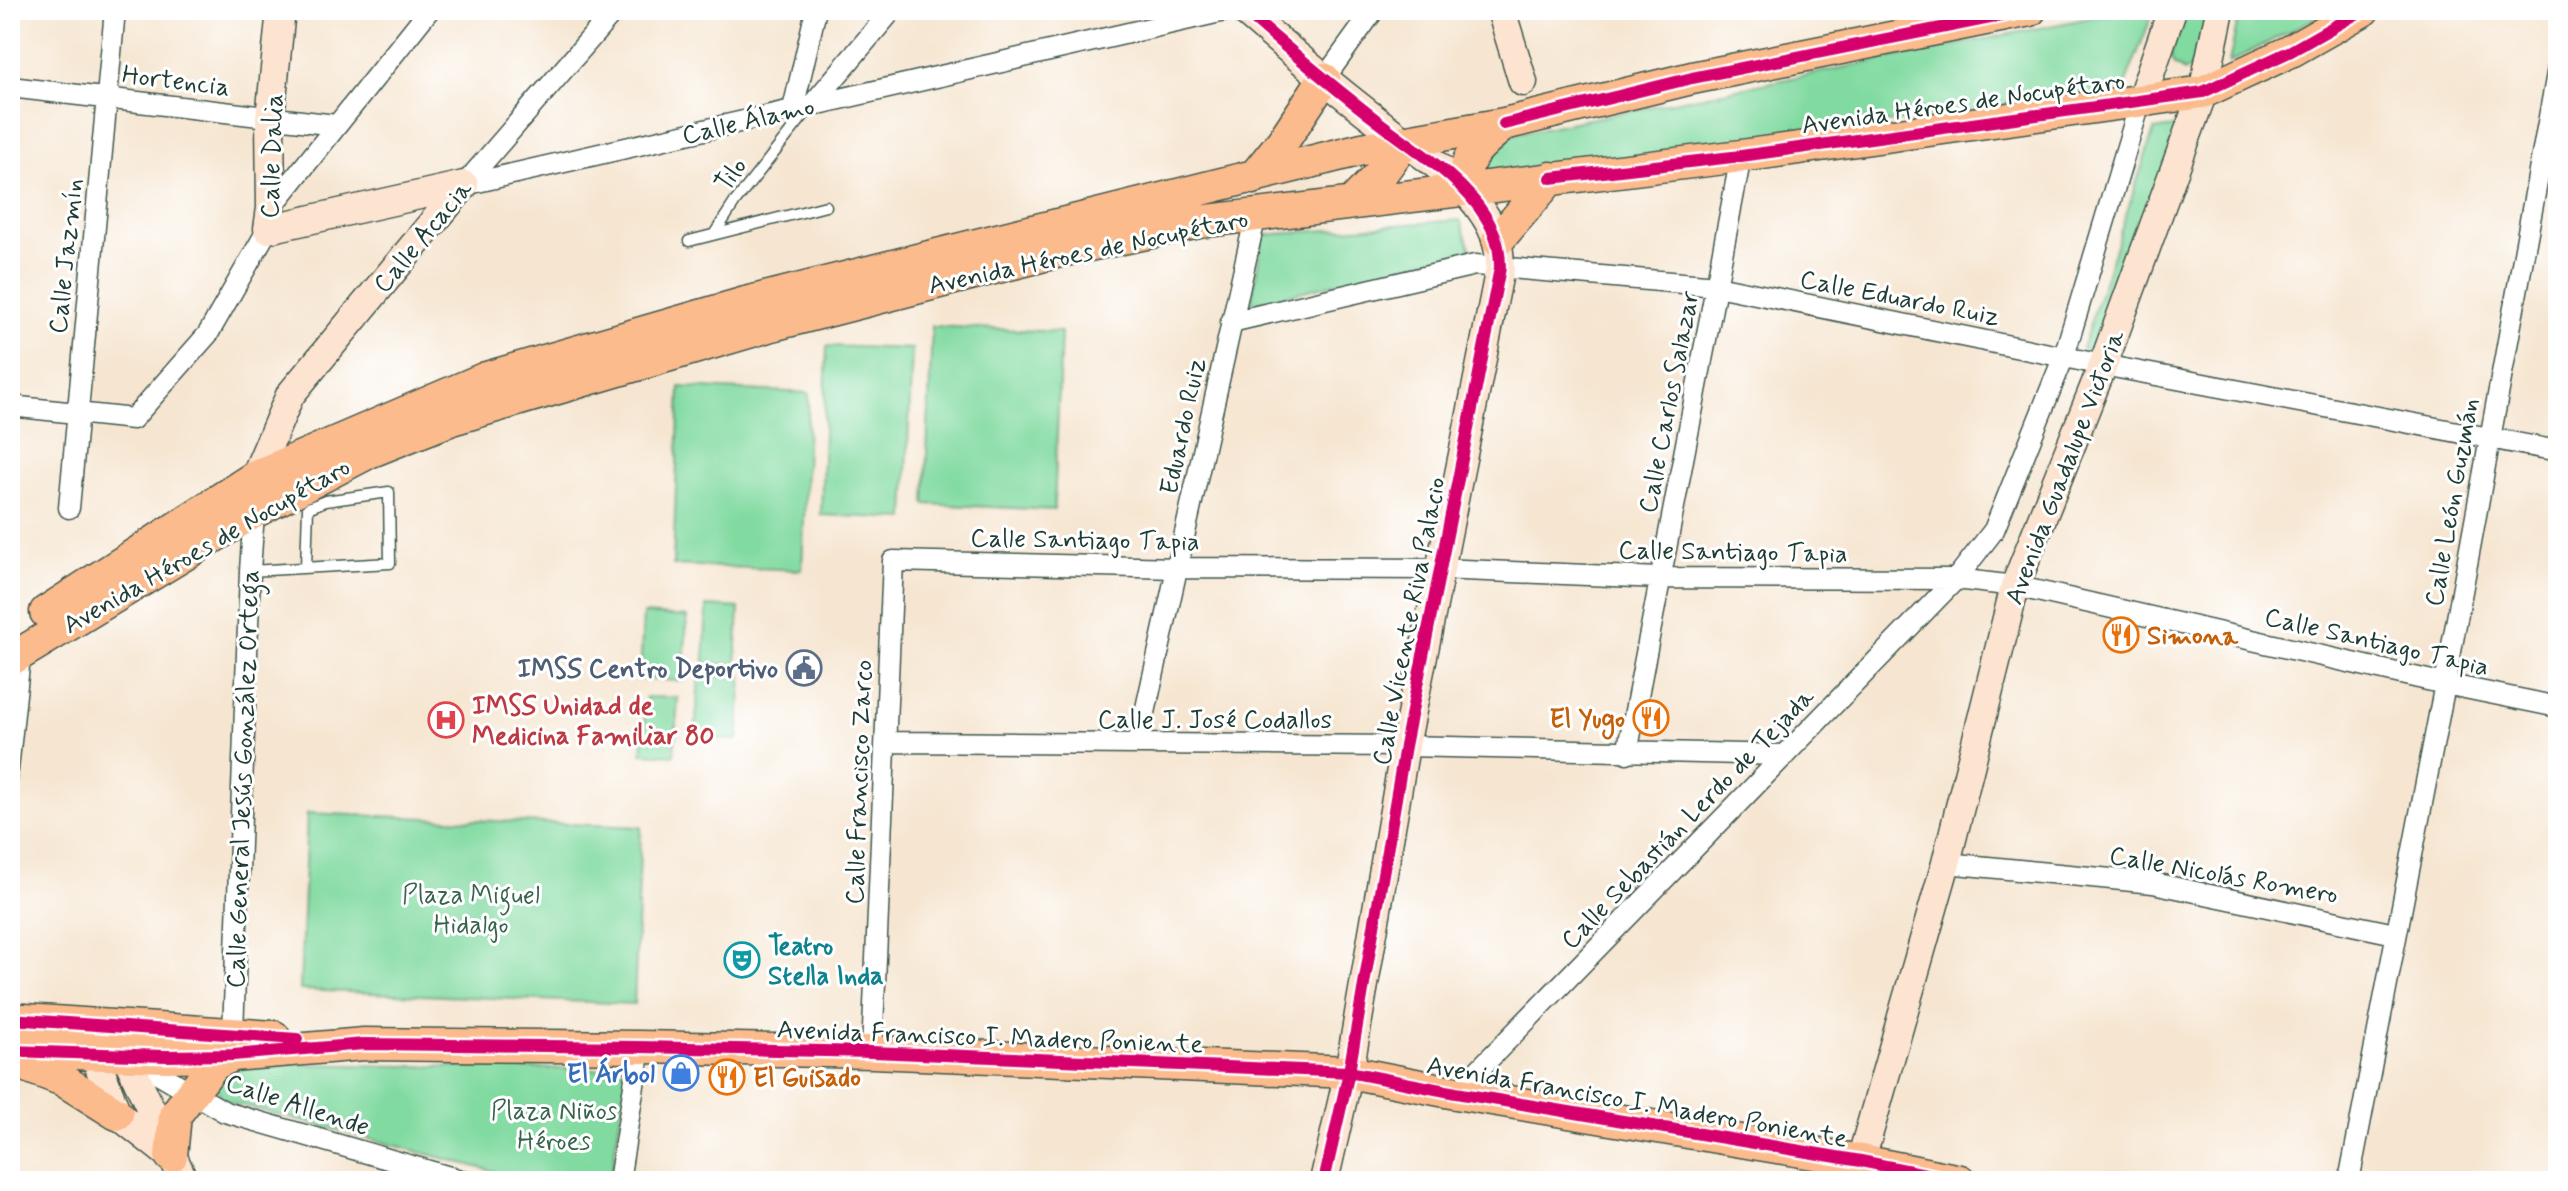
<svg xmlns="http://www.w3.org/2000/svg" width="2568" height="1191" font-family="Mynerve,sans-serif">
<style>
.green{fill:#81daa0;stroke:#508c6a;stroke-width:2}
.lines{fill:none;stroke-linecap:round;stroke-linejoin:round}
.lane-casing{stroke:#3f564c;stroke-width:13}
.street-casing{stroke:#3f564c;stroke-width:23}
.secondary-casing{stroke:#3f564c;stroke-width:31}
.primary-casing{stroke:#3f564c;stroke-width:35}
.lane{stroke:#fff;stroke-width:10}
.street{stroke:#fff;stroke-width:20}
.secondary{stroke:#fde4d1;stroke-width:28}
.primary{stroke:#fbbb8c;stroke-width:32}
.cycleway-casing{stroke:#fff;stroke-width:17}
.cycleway{stroke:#d6006c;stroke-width:12}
.labels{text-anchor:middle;stroke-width:6;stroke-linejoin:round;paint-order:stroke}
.street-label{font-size:26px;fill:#1f3d34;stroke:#fff}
.food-label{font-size:26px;font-weight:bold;fill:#c56008;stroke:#fff;text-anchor:start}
.service-label{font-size:26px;font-weight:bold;fill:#4e5e75;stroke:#fff;text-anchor:end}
.health-label{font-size:26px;font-weight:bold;fill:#be3a42;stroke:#fff;text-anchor:start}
.park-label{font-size:26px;fill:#38644f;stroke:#fff}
.culture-label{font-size:26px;font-weight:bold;fill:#0d838f;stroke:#fff;text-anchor:start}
.shop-label{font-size:26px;font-weight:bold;fill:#366cbe;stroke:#fff;text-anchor:end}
</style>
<rect width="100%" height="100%" fill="#fff"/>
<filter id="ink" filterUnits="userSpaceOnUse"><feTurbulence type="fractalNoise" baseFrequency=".0125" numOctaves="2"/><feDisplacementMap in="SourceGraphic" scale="16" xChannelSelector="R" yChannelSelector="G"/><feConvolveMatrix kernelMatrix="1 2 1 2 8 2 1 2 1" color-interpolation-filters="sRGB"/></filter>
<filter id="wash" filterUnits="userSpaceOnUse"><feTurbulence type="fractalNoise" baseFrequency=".006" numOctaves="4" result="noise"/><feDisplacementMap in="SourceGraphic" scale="32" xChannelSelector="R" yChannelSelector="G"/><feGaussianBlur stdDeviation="1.8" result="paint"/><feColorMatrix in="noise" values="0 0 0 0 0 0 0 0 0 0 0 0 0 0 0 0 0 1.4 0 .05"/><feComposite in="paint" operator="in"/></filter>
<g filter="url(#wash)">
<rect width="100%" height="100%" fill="#f6e6d1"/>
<path class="green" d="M 2129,10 L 2154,10 L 2123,90 L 1474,180 L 1478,155 L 1510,135 Z
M 2183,10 L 2211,10 L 2196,65 L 2185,71 L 2174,65 L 2171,56 Z
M 2240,10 L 2330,10 L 2229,63 Z
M 2181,126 L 2094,351 L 2082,348 L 2154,130 Z
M 1460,220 L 1471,250 L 1251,304 L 1263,235 Z
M 932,326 L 1061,332 L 1054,510 L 925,504 Z
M 827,346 L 912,349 L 905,519 L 821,515 Z
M 680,387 L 809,393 L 802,570 L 673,565 Z
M 707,606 L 739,608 L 736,665 L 704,663 Z
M 643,614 L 687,617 L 683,681 L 640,679 Z
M 699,674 L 742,676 L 738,740 L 695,738 Z
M 646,697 L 678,698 L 674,755 L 642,753 Z
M 307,813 L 641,827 L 634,1004 L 300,990 Z
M 231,1063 L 628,1070 L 610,1181 L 530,1181 L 230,1102 L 220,1096 L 216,1084 Z"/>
</g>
<g filter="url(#ink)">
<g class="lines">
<defs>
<path id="lane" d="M 715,233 L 735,202 L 808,110
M 689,241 L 826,206
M 250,571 L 390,563 L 389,492 L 325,501 L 308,508 L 306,567
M 10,798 L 25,657"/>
<path id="street" d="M 1324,79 L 1374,10
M 10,87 L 336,125
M 812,105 L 892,10
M 793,109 L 816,10
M 464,185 L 1229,10
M 464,185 L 615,10
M 271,208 L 429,10
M 1231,322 L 1475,265 L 1717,286 L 2103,365 L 2558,451
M 10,406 L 133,419 L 208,334 L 268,229
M 69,508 L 115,10
M 886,742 L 1405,746 L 1784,755
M 1138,744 L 1256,214
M 1627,753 L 1741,156
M 1946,863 L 2153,883 L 2395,934
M 233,1033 L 250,571 L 254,512
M 872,1052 L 893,561 L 1177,568 L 1439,569 L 1660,578 L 1956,579 L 2015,586 L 2445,684 L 2558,707
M 132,1058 L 225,1112 L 464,1181
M 1456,1093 L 1956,579 L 1994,530 L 2064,356 L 2141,100
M 619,1181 L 640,1047
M 2349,1181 L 2445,684 L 2558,68"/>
<path id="secondary" d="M 281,10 L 270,118 L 271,208 L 268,229 L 464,185
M 1243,10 C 1288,49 1333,87 1380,123 C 1416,151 1461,177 1485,216 C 1496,233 1500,248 1500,268 L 1405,746 L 1349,1072 L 1324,1181
M 1501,10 L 1523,82
M 2141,100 L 2172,10
M 255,491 L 255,477 L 290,395 L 464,185
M 88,1037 L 117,1114 L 168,1154
M 118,1038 L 184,1181
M 1855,1181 L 1946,863 L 2015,586 L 2103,365 L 2203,92 L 2220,10"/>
<path id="primary" d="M 1253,178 L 1283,141 L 1324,79
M 1463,188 C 1466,151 1479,147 1504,124
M 1352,203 L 1383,171 L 1405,141
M 1498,240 L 1551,178
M 46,612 L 255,477 L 486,378 L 745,303 L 1362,149 L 1504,124 L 1692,78 L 2030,10
M 10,660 L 254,512 L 369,452 L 452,419 L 772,325 L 1060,251 L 1199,222 L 1741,156 L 2203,92 L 2291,51 L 2363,10
M 10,1019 L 274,1037
M 10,1051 L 165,1056 L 233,1055 L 364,1044 L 640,1047 L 872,1052 L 1349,1072 L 1456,1093 L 1861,1161 L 1960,1181
M 10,1060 L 63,1080 L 117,1114
M 171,1156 L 175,1115 L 214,1064 L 233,1055"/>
</defs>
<use href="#lane" class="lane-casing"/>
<use href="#street" class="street-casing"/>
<use href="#secondary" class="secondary-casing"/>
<use href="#primary" class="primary-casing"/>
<use href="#lane" class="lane"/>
<use href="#street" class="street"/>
<use href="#secondary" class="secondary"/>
<use href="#primary" class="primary"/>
<defs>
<path id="cycleway" d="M 1243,10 C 1288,49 1333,87 1380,123 C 1416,151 1461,177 1485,216 C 1496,233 1500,248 1500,268 L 1405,746 L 1349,1072 L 1324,1181
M 1504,124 L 1692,78 L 2030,10
M 1551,178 L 1741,156 L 2203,92 L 2291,51 L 2363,10
M 10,1019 L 297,1039
M 10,1051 L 165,1056 L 233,1055 L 364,1044 L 640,1047 L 872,1052 L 1349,1072 L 1456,1093 L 1861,1161 L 1960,1181"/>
</defs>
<use href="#cycleway" class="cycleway-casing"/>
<use href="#cycleway" class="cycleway"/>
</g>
</g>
<defs>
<symbol id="restaurant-ring" viewBox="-11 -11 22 22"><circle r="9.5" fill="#fff" stroke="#e8710a" stroke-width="1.5"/><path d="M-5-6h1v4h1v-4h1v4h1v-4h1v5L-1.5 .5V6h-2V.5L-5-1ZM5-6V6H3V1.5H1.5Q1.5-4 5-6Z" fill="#e8710a"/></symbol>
<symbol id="civic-ring" viewBox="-11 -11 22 22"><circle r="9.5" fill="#fff" stroke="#5c6f8a" stroke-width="1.5"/><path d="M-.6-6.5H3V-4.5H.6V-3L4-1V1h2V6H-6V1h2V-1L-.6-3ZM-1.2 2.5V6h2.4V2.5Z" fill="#5c6f8a"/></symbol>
<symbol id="hospital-ring" viewBox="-11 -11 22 22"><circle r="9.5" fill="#fff" stroke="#e0444e" stroke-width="1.5"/><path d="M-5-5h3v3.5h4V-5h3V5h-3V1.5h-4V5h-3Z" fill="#e0444e"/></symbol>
<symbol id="theatre-ring" viewBox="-11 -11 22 22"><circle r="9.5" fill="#fff" stroke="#0f9aa8" stroke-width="1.5"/><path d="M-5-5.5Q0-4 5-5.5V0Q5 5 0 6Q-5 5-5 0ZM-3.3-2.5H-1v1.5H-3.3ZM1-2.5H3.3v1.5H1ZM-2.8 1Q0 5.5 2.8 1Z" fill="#0f9aa8"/></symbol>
<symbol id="shop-ring" viewBox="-11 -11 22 22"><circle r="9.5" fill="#fff" stroke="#3f7fe0" stroke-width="1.5"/><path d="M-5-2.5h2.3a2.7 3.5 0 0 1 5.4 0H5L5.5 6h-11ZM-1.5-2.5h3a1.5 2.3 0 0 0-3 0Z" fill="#3f7fe0"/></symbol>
</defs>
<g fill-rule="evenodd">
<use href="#restaurant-ring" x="2101" y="615" width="40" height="40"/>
<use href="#civic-ring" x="784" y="648" width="40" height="40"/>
<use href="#restaurant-ring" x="1631" y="698" width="40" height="40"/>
<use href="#hospital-ring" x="426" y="700" width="40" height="40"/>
<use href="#theatre-ring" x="722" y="940" width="40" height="40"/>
<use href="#shop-ring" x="661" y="1053" width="40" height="40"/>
<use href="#restaurant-ring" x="707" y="1057" width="40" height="40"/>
</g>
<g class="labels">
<g class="street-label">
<text transform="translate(176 80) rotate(7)" y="9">Hortencia</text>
<text transform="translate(1963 102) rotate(-8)" y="9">Avenida Héroes de Nocupétaro</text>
<text transform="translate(748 120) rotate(-13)" y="9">Calle Álamo</text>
<text transform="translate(271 156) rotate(-88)" y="9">Calle Dalia</text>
<text transform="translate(730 174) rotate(-53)" y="9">Tilo</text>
<text transform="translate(422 236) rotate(-50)" y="9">Calle Acacia</text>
<text transform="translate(1088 251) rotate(-12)" y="9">Avenida Héroes de Nocupétaro</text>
<text transform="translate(65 256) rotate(-84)" y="9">Calle Jazmín</text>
<text transform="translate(1900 297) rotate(11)" y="9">Calle Eduardo Ruiz</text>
<text transform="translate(1668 402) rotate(-79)" y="9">Calle Carlos Salazar</text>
<text transform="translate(1182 426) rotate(-78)" y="9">Eduardo Ruiz</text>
<text transform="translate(2064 467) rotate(-69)" y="9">Avenida Guadalupe Victoria</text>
<text transform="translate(2451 502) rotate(-80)" y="9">Calle León Guzmán</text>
<text transform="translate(1085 539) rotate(1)" y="9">Calle Santiago Tapia</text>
<text transform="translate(206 545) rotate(-30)" y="9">Avenida Héroes de Nocupétaro</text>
<text transform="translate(1733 551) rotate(1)" y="9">Calle Santiago Tapia</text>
<text transform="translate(1408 621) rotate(-79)" y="9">Calle Vicente Riva Palacio</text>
<text transform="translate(2377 641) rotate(13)" y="9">Calle Santiago Tapia</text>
<text x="1215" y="728">Calle J. José Codallos</text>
<text transform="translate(242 779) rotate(-88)" y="9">Calle General Jesús González Ortega</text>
<text transform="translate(858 782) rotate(-88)" y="9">Calle Francisco Zarco</text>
<text transform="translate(1687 818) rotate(-46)" y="9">Calle Sebastián Lerdo de Tejada</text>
<text transform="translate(2224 874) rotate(10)" y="9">Calle Nicolás Romero</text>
<text transform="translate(990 1036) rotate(2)" y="9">Avenida Francisco I. Madero Poniente</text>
<text transform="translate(1637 1101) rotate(10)" y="9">Avenida Francisco I. Madero Poniente</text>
<text transform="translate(298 1104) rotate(18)" y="9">Calle Allende</text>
</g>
<g class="food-label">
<text x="2147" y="644">Simona</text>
<text x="1625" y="727" text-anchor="end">El Yugo</text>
<text x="753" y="1086">El Guisado</text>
</g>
<g class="service-label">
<text x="778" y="677">IMSS Centro Deportivo</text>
</g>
<g class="health-label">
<text x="472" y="714">IMSS Unidad de<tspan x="472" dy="30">Medicina Familiar 80</tspan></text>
</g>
<g class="park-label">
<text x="471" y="903">Plaza Miguel<tspan x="471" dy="30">Hidalgo</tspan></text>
<text x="554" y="1119">Plaza Niños<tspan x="554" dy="30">Héroes</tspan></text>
</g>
<g class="culture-label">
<text x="768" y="954">Teatro<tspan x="768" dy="30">Stella Inda</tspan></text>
</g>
<g class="shop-label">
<text x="655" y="1082">El Árbol</text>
</g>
</g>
<rect width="2568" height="1191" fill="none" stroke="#fff" stroke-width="40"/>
</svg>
